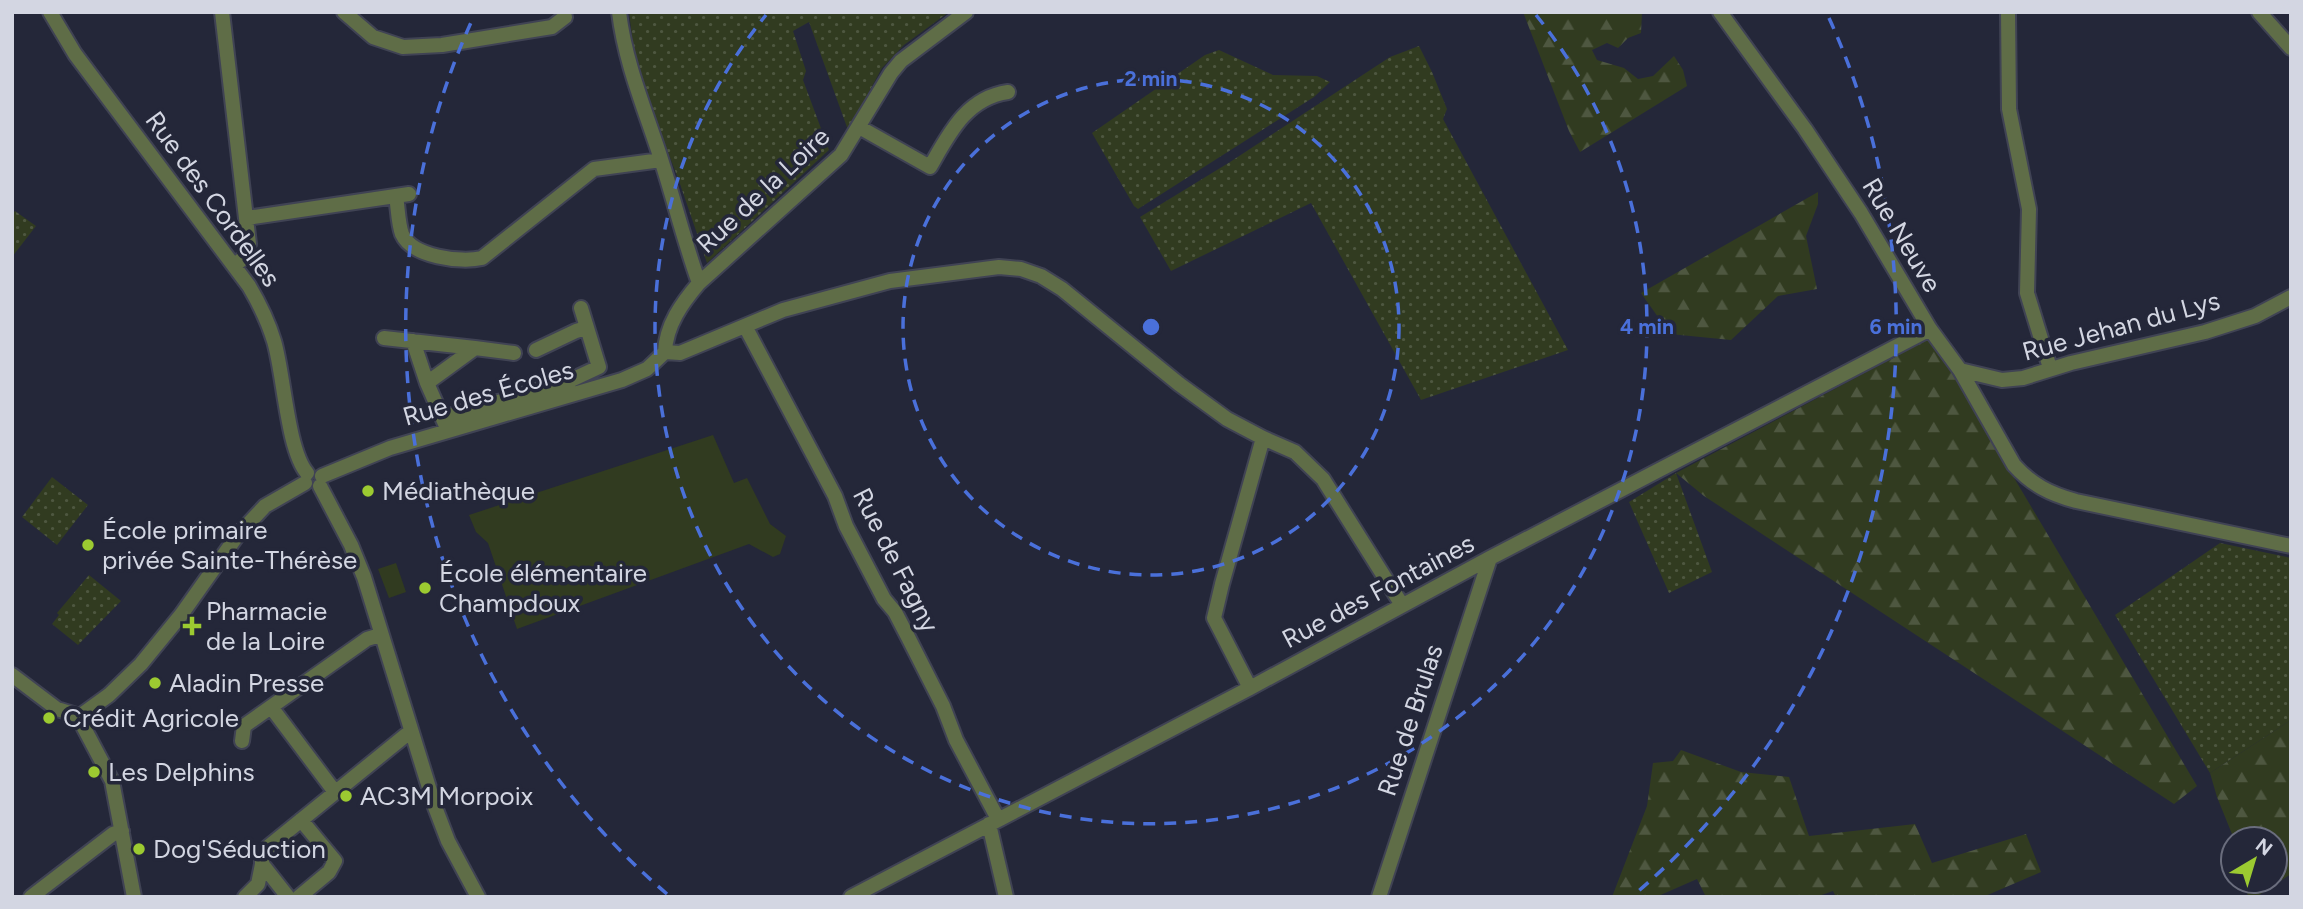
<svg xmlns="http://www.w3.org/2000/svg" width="2303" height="909" font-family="Figtree,sans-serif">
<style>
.grass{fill:url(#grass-dots)}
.forest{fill:url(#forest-firs)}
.garden{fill:#313b20}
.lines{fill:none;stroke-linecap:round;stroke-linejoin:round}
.minor-casing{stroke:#404354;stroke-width:18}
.minor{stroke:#5f6d47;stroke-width:14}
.ring{fill:none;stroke:#4a70da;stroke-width:3.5;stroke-dasharray:12 9}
.poi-dot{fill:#9cca31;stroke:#242739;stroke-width:2.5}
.labels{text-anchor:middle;stroke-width:7;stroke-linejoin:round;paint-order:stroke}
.street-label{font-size:26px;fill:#d3d6e2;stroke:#242739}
.poi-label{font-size:26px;fill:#d3d6e2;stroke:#242739;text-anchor:start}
.centre{fill:#4a70da;stroke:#242739;stroke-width:3.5}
.ring-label{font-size:21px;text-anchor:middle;font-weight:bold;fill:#4a70da;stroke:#242739;stroke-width:7;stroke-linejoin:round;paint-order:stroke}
</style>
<defs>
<pattern id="grass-dots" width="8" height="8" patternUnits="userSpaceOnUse" patternTransform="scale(1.75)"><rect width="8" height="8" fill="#313b20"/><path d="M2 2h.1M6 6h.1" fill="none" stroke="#4e5740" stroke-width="1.8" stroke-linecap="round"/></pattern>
<pattern id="forest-firs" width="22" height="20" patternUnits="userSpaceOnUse" patternTransform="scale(1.75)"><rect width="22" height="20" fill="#313b20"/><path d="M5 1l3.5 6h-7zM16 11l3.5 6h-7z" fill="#4e5740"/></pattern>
</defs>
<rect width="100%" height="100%" fill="#242739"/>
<path class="grass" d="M 629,12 L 949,12 L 904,45 L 882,68 L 848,130 L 809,22 L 793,31 L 806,71 L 803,80 L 829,150 L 707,263 L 679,181 L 636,69 Z
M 1419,46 L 1432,72 L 1447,109 L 1443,119 L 1568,350 L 1421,400 L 1311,203 L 1171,271 L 1140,217 L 1230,162 L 1390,57 Z
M 1219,50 L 1273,75 L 1317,76 L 1330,82 L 1314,97 L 1138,209 L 1134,206 L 1092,133 L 1205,55 Z
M 15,211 L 36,226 L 12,257 L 12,214 Z
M 1676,473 L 1712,572 L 1669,593 L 1629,502 Z
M 52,477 L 88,505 L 57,545 L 22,517 Z
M 2220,543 L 2291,558 L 2291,720 L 2210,773 L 2115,615 Z
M 89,575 L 121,601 L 78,645 L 52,624 L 59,615 L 57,613 Z"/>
<path class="forest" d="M 1523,12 L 1642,12 L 1641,33 L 1628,38 L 1618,48 L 1607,43 L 1592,50 L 1597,60 L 1624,68 L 1638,79 L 1653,76 L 1674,56 L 1683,70 L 1687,86 L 1580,152 L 1569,131 Z
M 1818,192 L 1818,204 L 1806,236 L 1817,289 L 1778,296 L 1731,340 L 1670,334 L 1641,293 Z
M 1931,338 L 2197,786 L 2174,804 L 1704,496 L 1676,473 Z
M 2291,720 L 2291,874 L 2256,897 L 2248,897 L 2245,881 L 2275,881 L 2275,839 L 2234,839 L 2217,797 L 2210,773 Z
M 1681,750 L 1741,772 L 1789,777 L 1809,836 L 1915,824 L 1932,863 L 2026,834 L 2041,872 L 1983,897 L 1836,897 L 1833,891 L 1816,897 L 1706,897 L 1697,879 L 1656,897 L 1612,897 L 1647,806 L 1653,763 L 1673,761 Z"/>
<path class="garden" d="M 713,435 L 734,483 L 747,478 L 770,524 L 786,536 L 780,554 L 773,557 L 749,544 L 517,629 L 488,543 L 476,532 L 469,515 Z
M 396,563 L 406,592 L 389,598 L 378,569 Z"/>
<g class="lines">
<defs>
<path id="minor" d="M 50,12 L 75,54 L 249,286 C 259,303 268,321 274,341 C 284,374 287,449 307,473
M 222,12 L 249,244 L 247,255 L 235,265
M 344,12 L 373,37 L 403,47 L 442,45 L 552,27 L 565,17
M 619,12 C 625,62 644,107 659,153 C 673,196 684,241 699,283
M 1720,12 L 1805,129 L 1861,213 L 1930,329 L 1960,370 L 2014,465 C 2032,485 2050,494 2076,501 L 2291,546
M 2008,12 L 2009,109 L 2029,209 L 2027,293 L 2050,368
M 2259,12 L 2291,48
M 859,127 L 930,167 C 949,134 966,98 1008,92
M 396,196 C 398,208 398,223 402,234 C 412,257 461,263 482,258 L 594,169 L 661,160
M 247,218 L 409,194
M 745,326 L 835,496 L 846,526 L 884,599 L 895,612 L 909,639 L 943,706 L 956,740 L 998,819
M 384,338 L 475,348 L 427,383
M 413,341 L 427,383 L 446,426
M 475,348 L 514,353
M 536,350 L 576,331 L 586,328
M 665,352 L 680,353 L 783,310 L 890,281 L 999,267 L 1021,269 L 1041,276 L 1062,289 L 1179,384 L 1227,419 L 1263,438 L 1295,452 L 1323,479 L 1402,605
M 665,352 C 666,325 682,303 699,283 L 841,155 L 891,73 L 901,61 L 966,12
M 1960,370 L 2002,380 L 2023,378 L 2071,363 L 2205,332 L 2255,316 L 2291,297
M 569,390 L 567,382 L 599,367 L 581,308
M 443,418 L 567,382
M 322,476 L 390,448 L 622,380 L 647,369 L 665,352
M 320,486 L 351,545 L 364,577 L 435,807 L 448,841 L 478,897
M 12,675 L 57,709 L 80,716
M 1250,688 L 1214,618 L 1222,584 L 1263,438
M 271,707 L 335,792
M 80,716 L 109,695 L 141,664 L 181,615 L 237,536 L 265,506 L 305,483
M 80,716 L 83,726 L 112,781 L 134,897
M 242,741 L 244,726 L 367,639 L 380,635
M 989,824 L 1006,897
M 31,897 L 113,834 L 122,831
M 245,897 L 258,884 L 262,864
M 288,897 L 262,864 L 262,856 L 268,847 L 406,735 L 411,733
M 299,897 L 329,872 L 335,861 L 301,820
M 851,897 L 1250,688 L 1490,558 L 1930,329
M 1379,897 L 1490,558"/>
</defs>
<use href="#minor" class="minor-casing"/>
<use href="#minor" class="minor"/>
</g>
<g class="ring">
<circle cx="1151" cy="327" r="248"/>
<path d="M1536 15A496 496 0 1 1 766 15"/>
<path d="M667 894A745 745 0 0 1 473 18M1829 18A745 745 0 0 1 1635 894"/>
</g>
<g class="poi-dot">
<circle cx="368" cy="491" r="7"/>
<circle cx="88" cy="545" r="7"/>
<circle cx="425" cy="588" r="7"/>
<path d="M188.5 615.5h7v7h7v7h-7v7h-7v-7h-7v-7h7z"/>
<circle cx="155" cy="683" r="7"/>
<circle cx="49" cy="718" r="7"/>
<circle cx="94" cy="772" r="7"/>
<circle cx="346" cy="796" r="7"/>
<circle cx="139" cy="849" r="7"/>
</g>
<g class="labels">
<g class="street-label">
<text transform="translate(763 190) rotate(-43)" y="9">Rue de la Loire</text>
<text transform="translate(213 199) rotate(54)" y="9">Rue des Cordelles</text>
<text transform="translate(1902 235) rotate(59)" y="9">Rue Neuve</text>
<text transform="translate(2121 326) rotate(-15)" y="9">Rue Jehan du Lys</text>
<text transform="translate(488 393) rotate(-16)" y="9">Rue des Écoles</text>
<text transform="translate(896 560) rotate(63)" y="9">Rue de Fagny</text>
<text transform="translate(1378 591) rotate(-28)" y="9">Rue des Fontaines</text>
<text transform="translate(1410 720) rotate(-72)" y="9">Rue de Brulas</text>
</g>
<g class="poi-label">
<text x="382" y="500">Médiathèque</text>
<text x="102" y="539">École primaire<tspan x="102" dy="30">privée Sainte-Thérèse</tspan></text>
<text x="439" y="582">École élémentaire<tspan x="439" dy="30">Champdoux</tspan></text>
<text x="206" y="620">Pharmacie<tspan x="206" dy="30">de la Loire</tspan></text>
<text x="169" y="692">Aladin Presse</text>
<text x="63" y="727">Crédit Agricole</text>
<text x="108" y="781">Les Delphins</text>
<text x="360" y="805">AC3M Morpoix</text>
<text x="153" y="858">Dog'Séduction</text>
</g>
</g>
<circle cx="1151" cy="327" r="10" class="centre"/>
<g class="ring-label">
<text x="1151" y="86">2 min</text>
<text x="1647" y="334">4 min</text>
<text x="1896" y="334">6 min</text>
</g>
<rect width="2303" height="909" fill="none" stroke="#d3d6e2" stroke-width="28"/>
<g transform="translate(2254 860) rotate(38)"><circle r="33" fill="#242739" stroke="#6a6d7d" stroke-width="2"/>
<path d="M0-5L12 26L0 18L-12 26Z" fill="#9cca31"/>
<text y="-10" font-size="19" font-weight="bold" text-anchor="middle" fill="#d3d6e2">N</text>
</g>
</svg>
